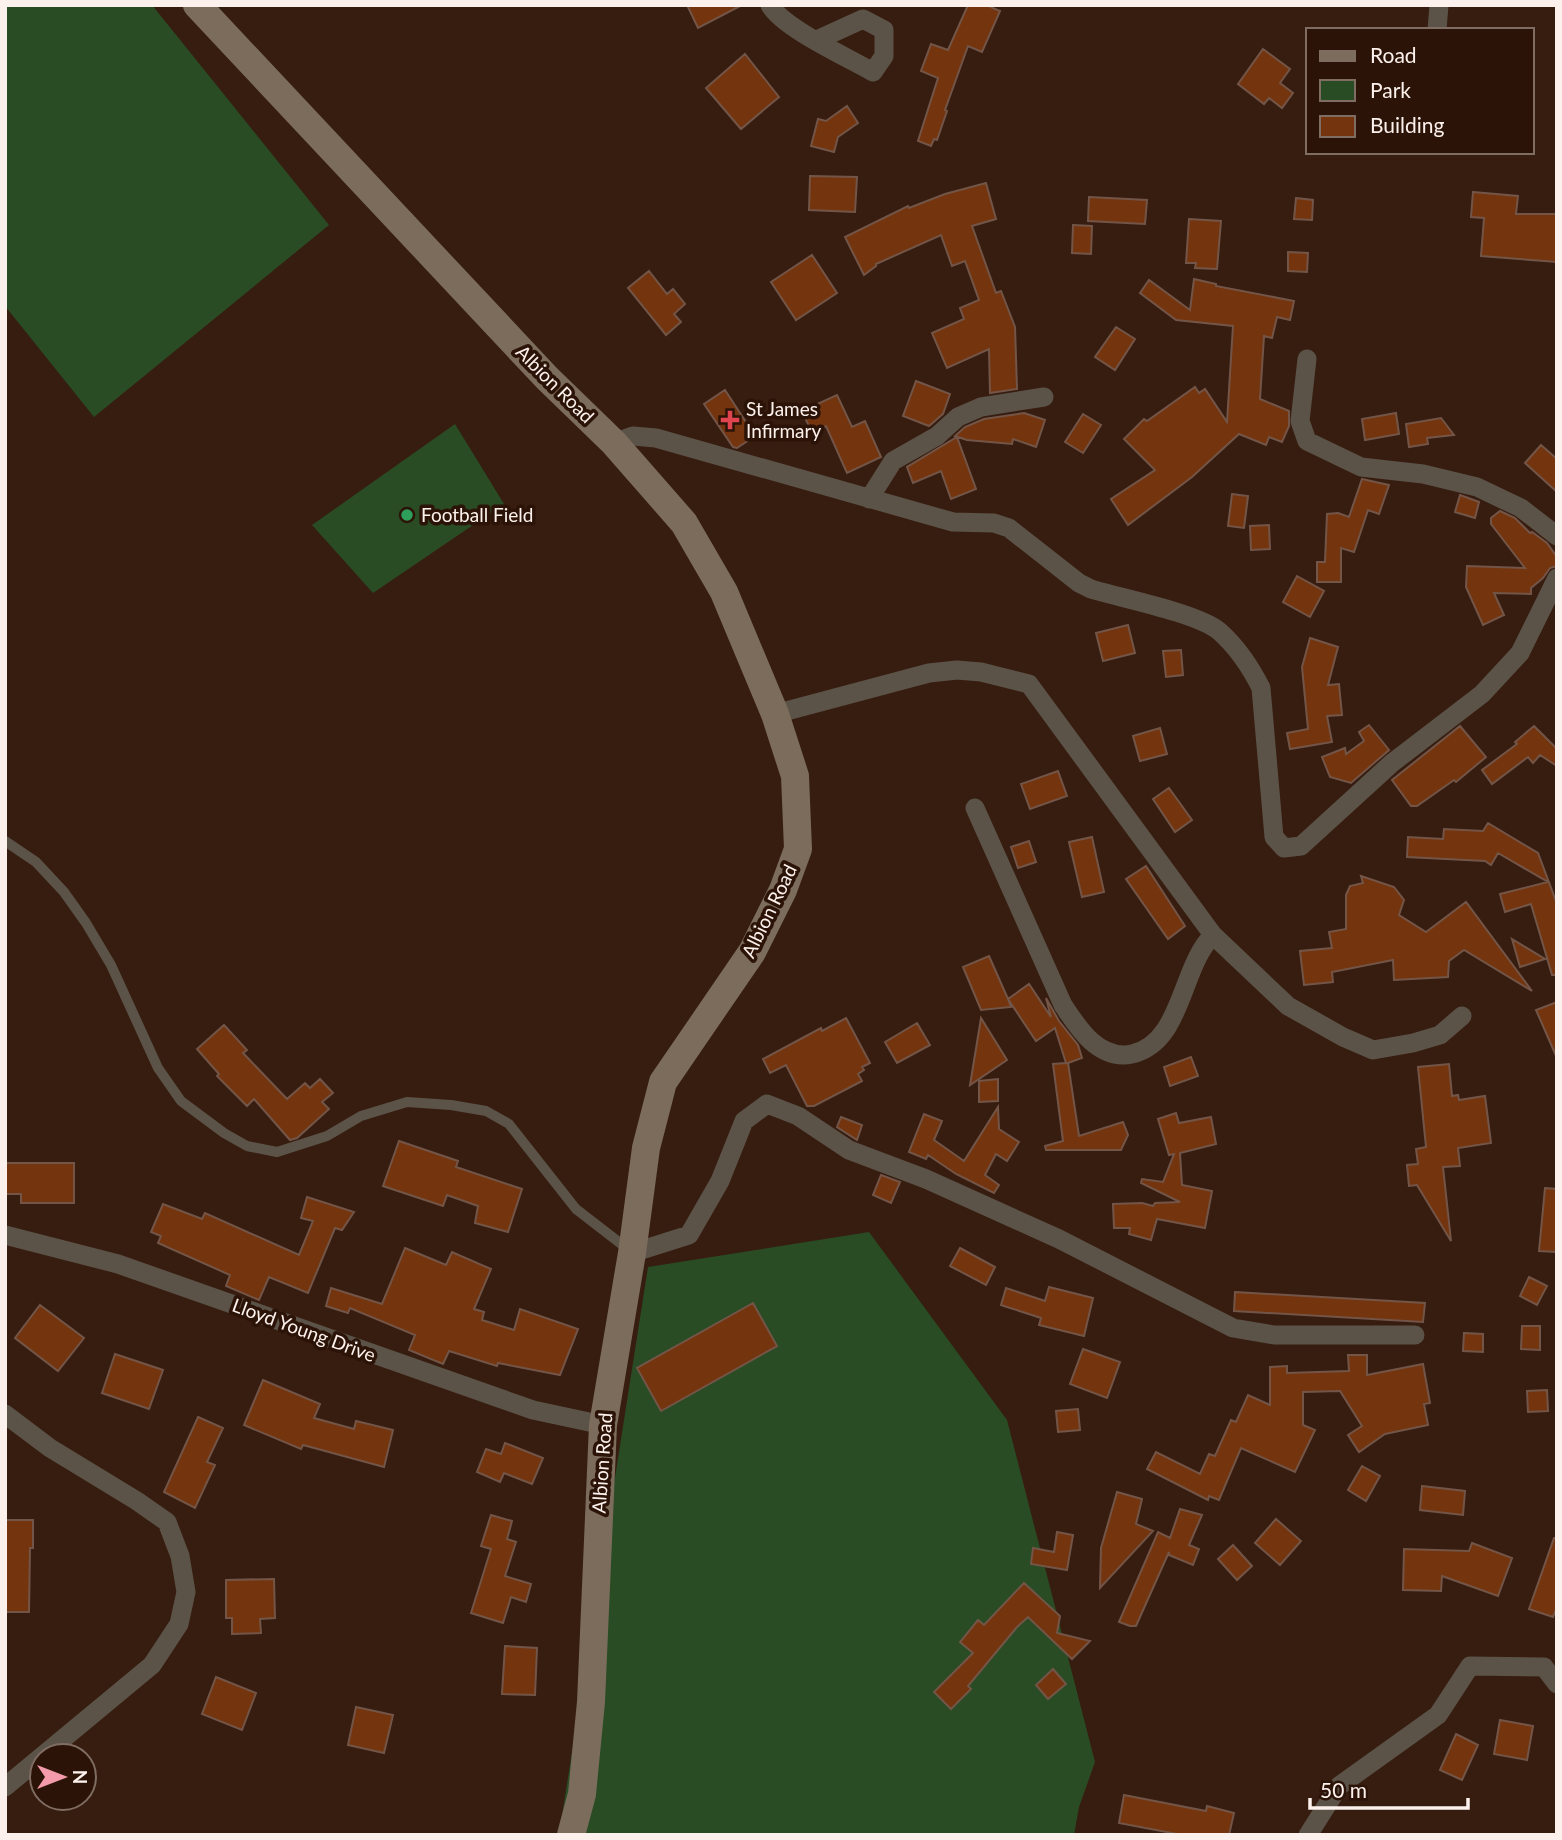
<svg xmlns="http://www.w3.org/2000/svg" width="1562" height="1840" font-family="Lato,sans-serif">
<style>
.green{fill:#294c24}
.building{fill:#74340d;stroke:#735547;stroke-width:2}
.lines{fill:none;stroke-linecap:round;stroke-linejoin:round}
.lane{stroke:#5c5348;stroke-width:10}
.street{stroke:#5c5348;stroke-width:19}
.secondary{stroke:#7c6c5c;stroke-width:28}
.health-dot{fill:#e0444e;stroke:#2c1307;stroke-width:2.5}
.leisure-dot{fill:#2e9e5b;stroke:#2c1307;stroke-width:2.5}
.labels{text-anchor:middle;stroke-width:7;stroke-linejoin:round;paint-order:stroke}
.street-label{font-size:19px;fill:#fcf1ec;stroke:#2c1307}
.poi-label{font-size:19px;fill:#fcf1ec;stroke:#2c1307;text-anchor:start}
</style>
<rect width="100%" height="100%" fill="#371d10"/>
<path class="green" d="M 5,5 L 152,5 L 329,225 L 94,417 L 5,306 Z
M 455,424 L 504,504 L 373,593 L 312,525 Z
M 869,1232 L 1007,1420 L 1095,1762 L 1079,1807 L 1074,1835 L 559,1835 L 648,1267 Z"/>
<path class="building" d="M 687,5 L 742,5 L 698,28 Z
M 968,5 L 986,5 L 1000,11 L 982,52 L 968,46 L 945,110 L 947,111 L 937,140 L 934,139 L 931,146 L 918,141 L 938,78 L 921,71 L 931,44 L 948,50 Z
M 1263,49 L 1290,69 L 1280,83 L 1293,93 L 1282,108 L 1269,98 L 1264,104 L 1238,84 Z
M 745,54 L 779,97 L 741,129 L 706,88 Z
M 847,106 L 858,123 L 838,137 L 834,152 L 811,146 L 818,119 L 826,121 Z
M 810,176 L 857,177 L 855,212 L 809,210 Z
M 986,183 L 996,219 L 972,226 L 996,293 L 1001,291 L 1015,327 L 1017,389 L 990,393 L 989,349 L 947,368 L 932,333 L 964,319 L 960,308 L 979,300 L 965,261 L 952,266 L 941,235 L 876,264 L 876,266 L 864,275 L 845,237 L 908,206 L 909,208 L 945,194 Z
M 1473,192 L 1518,196 L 1516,214 L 1557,214 L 1557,262 L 1481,256 L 1484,218 L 1471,217 Z
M 1089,197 L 1147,200 L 1145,224 L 1088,221 Z
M 1296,198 L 1313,200 L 1312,220 L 1294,219 Z
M 1189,219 L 1221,221 L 1217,269 L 1195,268 L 1196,263 L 1186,263 Z
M 1073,225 L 1092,226 L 1091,254 L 1072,253 Z
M 1288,252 L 1308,253 L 1307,272 L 1288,271 Z
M 812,255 L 837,293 L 796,320 L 771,282 Z
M 649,271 L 667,294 L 673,289 L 685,304 L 674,314 L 681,322 L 666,335 L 628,288 Z
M 1194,279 L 1216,284 L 1216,286 L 1294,301 L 1290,320 L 1277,317 L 1272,338 L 1264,336 L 1260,399 L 1289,411 L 1289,426 L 1282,442 L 1269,437 L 1266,445 L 1239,434 L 1192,477 L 1128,525 L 1111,499 L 1155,470 L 1124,439 L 1144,419 L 1147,421 L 1195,387 L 1199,393 L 1205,389 L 1227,422 L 1233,326 L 1176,320 L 1140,293 L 1149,280 L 1190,310 Z
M 1116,327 L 1135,339 L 1115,370 L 1095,357 Z
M 916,381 L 950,394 L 943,414 L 929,426 L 903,416 Z
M 725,390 L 755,436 L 737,448 L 733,447 L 704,404 Z
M 837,395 L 852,427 L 865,421 L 881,457 L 847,473 L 826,426 L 812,433 L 802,411 Z
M 1024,413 L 1045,420 L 1036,447 L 1013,439 L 1012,444 L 967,440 L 955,436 L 965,427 L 984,419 Z
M 1396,413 L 1399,434 L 1365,440 L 1362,419 Z
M 1083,414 L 1101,425 L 1083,453 L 1065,442 Z
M 1441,418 L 1454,435 L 1427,438 L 1428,444 L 1409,447 L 1406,424 Z
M 957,437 L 976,489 L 951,499 L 941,471 L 913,483 L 907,467 Z
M 1541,445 L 1557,459 L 1557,492 L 1525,463 Z
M 1362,479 L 1389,485 L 1379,514 L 1368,510 L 1354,552 L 1341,548 L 1341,582 L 1317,582 L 1317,562 L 1325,562 L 1327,514 L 1338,513 L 1349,517 Z
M 1232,494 L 1248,496 L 1244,528 L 1228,526 Z
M 1460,495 L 1479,502 L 1475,518 L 1455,512 Z
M 1500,511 L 1515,518 L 1530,533 L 1532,532 L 1547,543 L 1557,557 L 1557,566 L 1550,568 L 1543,578 L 1531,588 L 1531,594 L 1494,593 L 1504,615 L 1483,625 L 1466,587 L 1467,566 L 1525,568 L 1491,524 L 1491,518 Z
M 1269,525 L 1270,549 L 1251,550 L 1250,526 Z
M 1297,576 L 1324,591 L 1310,617 L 1283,602 Z
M 1128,625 L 1135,653 L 1103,661 L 1096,633 Z
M 1310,638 L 1338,647 L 1328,685 L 1339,684 L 1342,715 L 1327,716 L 1332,742 L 1290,749 L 1287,733 L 1308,729 L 1302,667 Z
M 1181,650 L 1183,675 L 1166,677 L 1163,651 Z
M 1369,725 L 1389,750 L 1351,783 L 1330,777 L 1322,757 L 1345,748 L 1346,754 L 1364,741 L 1359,732 Z
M 1460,726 L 1486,757 L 1456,782 L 1454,780 L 1417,806 L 1411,806 L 1392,780 Z
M 1534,726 L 1557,749 L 1557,766 L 1540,755 L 1533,763 L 1528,757 L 1492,784 L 1482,770 L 1517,744 L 1515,742 Z
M 1160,728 L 1167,754 L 1140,761 L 1133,736 Z
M 1058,771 L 1067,796 L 1030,809 L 1021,784 Z
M 1169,788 L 1192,820 L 1175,832 L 1153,799 Z
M 1488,823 L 1538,853 L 1557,904 L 1557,975 L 1552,975 L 1531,904 L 1505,912 L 1500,894 L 1548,882 L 1498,853 L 1491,865 L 1485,861 L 1407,857 L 1408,837 L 1443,839 L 1444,829 L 1483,831 Z
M 1092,837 L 1104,892 L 1082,897 L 1069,842 Z
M 1029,841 L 1036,862 L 1018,868 L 1011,847 Z
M 1146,866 L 1185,926 L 1168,939 L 1126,879 Z
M 1361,876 L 1394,887 L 1404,900 L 1399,915 L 1426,932 L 1466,902 L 1532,991 L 1464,950 L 1449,961 L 1448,977 L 1394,980 L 1393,960 L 1332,972 L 1333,982 L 1304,985 L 1300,951 L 1332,948 L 1329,932 L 1346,929 L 1346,895 L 1350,886 L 1363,883 Z
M 1512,939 L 1545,959 L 1520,967 Z
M 989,956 L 1008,999 L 1029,984 L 1051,1017 L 1046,998 L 1059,1021 L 1078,1045 L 1082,1058 L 1068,1063 L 1079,1136 L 1123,1122 L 1128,1135 L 1121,1150 L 1046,1150 L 1045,1146 L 1063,1141 L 1053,1064 L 1066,1063 L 1055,1028 L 1036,1041 L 1008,999 L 1011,1007 L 981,1010 L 963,967 Z
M 1557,1002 L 1557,1058 L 1536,1010 Z
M 846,1018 L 870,1063 L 862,1067 L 864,1070 L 858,1074 L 862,1081 L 814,1106 L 807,1106 L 786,1065 L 770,1073 L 763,1059 L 821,1028 L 822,1031 Z
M 981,1018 L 1007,1060 L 970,1085 Z
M 917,1023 L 930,1045 L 897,1063 L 885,1042 Z
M 224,1025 L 247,1050 L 243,1053 L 287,1099 L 305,1083 L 310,1088 L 320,1079 L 333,1093 L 322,1102 L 329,1109 L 297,1138 L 290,1140 L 254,1099 L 247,1106 L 217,1076 L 219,1074 L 197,1049 Z
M 1191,1057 L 1198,1076 L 1170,1086 L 1164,1067 Z
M 1449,1064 L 1452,1096 L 1458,1095 L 1459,1100 L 1485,1096 L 1491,1143 L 1458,1148 L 1460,1166 L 1443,1167 L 1451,1241 L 1417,1185 L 1409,1186 L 1407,1165 L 1418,1164 L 1416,1149 L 1426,1147 L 1418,1067 Z
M 998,1079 L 998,1101 L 979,1102 L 979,1081 Z
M 998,1107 L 999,1129 L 1019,1142 L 1007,1161 L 996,1154 L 985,1175 L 999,1185 L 994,1193 L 956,1174 L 928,1155 L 926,1159 L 909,1152 L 924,1114 L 942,1121 L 934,1140 L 964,1161 Z
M 1176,1113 L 1179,1123 L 1211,1117 L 1216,1144 L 1180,1153 L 1182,1185 L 1212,1191 L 1205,1228 L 1157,1219 L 1151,1240 L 1129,1234 L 1130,1228 L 1114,1228 L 1113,1204 L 1142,1203 L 1153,1206 L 1155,1203 L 1180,1202 L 1141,1183 L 1142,1179 L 1163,1182 L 1174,1154 L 1169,1155 L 1158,1119 Z
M 841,1117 L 862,1125 L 857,1140 L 837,1127 Z
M 399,1141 L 458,1161 L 456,1167 L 522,1189 L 508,1232 L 475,1223 L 478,1206 L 447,1195 L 443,1206 L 383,1186 Z
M 5,1163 L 74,1163 L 74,1203 L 21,1203 L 21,1194 L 5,1194 Z
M 881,1175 L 900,1182 L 891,1203 L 873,1195 Z
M 1545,1188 L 1557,1189 L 1557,1252 L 1539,1251 Z
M 307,1197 L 354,1212 L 342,1230 L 335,1228 L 308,1293 L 269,1277 L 259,1300 L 226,1286 L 230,1275 L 158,1243 L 161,1236 L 151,1232 L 163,1204 L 202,1219 L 205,1213 L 299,1255 L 313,1221 L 301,1218 Z
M 405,1248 L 446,1265 L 452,1252 L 491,1269 L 474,1309 L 484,1312 L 482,1320 L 514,1330 L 520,1309 L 578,1329 L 560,1375 L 498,1363 L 497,1366 L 449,1351 L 443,1364 L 409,1350 L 415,1335 L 350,1308 L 348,1313 L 326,1306 L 331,1288 L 382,1304 Z
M 960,1248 L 995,1267 L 986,1285 L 950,1266 Z
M 1529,1277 L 1547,1286 L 1537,1305 L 1520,1296 Z
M 1049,1287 L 1093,1298 L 1084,1336 L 1039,1325 L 1041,1318 L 1001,1305 L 1006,1288 L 1045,1301 Z
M 1235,1292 L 1425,1303 L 1423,1322 L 1234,1311 Z
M 753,1303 L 777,1346 L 661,1411 L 637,1368 Z
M 40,1305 L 84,1338 L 58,1371 L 15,1338 Z
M 1522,1326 L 1540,1326 L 1540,1350 L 1521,1349 Z
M 1464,1333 L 1483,1334 L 1483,1352 L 1463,1351 Z
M 1083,1349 L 1120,1362 L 1107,1398 L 1070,1384 Z
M 115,1354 L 163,1370 L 149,1409 L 102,1393 Z
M 1348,1355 L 1367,1355 L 1367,1375 L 1423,1364 L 1430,1403 L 1424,1404 L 1428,1425 L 1385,1434 L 1359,1452 L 1348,1435 L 1362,1426 L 1340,1391 L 1303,1392 L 1303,1425 L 1315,1430 L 1295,1472 L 1241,1448 L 1219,1500 L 1209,1496 L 1208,1500 L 1147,1469 L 1156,1452 L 1200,1474 L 1209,1454 L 1215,1456 L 1231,1420 L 1236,1422 L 1248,1395 L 1270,1405 L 1270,1367 L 1287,1366 L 1287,1373 L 1349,1371 Z
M 263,1380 L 320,1404 L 314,1418 L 354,1429 L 356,1421 L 393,1430 L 384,1467 L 303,1445 L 301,1449 L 244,1425 Z
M 1547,1390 L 1548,1411 L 1528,1412 L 1527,1391 Z
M 1078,1409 L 1080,1430 L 1058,1432 L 1056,1411 Z
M 198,1417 L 223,1428 L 207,1462 L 215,1465 L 195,1508 L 164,1492 Z
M 505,1443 L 543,1458 L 532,1484 L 504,1473 L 500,1482 L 477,1472 L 486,1449 L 501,1454 Z
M 1362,1466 L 1380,1476 L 1366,1501 L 1348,1490 Z
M 1422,1486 L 1465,1491 L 1463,1515 L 1420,1510 Z
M 1117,1492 L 1142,1499 L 1136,1524 L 1153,1531 L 1100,1588 L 1101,1548 Z
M 1180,1509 L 1202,1515 L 1189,1545 L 1199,1549 L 1193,1565 L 1169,1555 L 1169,1552 L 1136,1626 L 1130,1626 L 1119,1622 L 1158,1532 L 1170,1538 Z
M 491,1515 L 512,1521 L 507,1539 L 516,1542 L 505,1576 L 531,1584 L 526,1602 L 511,1597 L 503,1623 L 471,1613 L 491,1549 L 481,1546 Z
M 1276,1519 L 1301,1541 L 1280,1565 L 1255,1543 Z
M 5,1520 L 33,1520 L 33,1548 L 30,1548 L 29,1612 L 5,1612 Z
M 1057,1532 L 1073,1535 L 1067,1570 L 1031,1564 L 1033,1548 L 1054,1552 Z
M 1554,1538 L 1557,1538 L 1557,1607 L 1553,1617 L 1529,1609 Z
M 1472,1543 L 1512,1558 L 1498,1596 L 1442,1576 L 1441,1591 L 1403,1590 L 1404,1549 L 1469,1551 Z
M 1233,1545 L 1252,1566 L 1237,1580 L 1218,1559 Z
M 274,1579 L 275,1618 L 260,1619 L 261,1633 L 232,1634 L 232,1618 L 226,1618 L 226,1580 Z
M 1024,1583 L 1060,1616 L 1057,1633 L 1090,1641 L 1072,1659 L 1028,1617 L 1017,1627 L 968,1686 L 971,1689 L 951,1709 L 934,1692 L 973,1653 L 960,1642 L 978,1620 L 984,1625 Z
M 505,1646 L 537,1648 L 535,1695 L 502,1694 Z
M 1053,1669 L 1066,1684 L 1048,1699 L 1036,1685 Z
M 216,1677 L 256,1693 L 242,1730 L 202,1714 Z
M 356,1707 L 393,1715 L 384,1753 L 348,1745 Z
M 1500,1720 L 1533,1726 L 1527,1760 L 1494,1754 Z
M 1456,1734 L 1478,1745 L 1462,1780 L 1440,1770 Z
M 1124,1795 L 1206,1811 L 1207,1806 L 1234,1813 L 1229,1835 L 1182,1835 L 1119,1823 Z"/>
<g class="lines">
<path class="lane" d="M 5,841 L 36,862 L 64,892 L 86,923 L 111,965 L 158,1068 L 181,1101 L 224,1133 L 247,1146 L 277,1152 L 327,1136 L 361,1116 L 407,1102 L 451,1105 L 486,1111 L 509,1124 L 576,1209 L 629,1250"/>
<path class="street" d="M 770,5 C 783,28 847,57 873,72 L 884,56 L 884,30 L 863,19 L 817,40
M 1437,30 L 1439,5
M 1307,359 L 1300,421 L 1307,441 L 1361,467 L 1423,474 L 1477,487 L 1521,508 L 1557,536
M 614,443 L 633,436 L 656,438 L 953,522 L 994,523 L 1009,528 L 1079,583 L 1091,589 C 1121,598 1197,613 1219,631 C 1236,646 1251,668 1261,688 L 1274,837 L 1284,848 L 1301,846 L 1392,763 L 1482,694 L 1520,653 L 1557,578
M 869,499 L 893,461 L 937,436 L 958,417 L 981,407 L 1044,397
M 775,714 L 929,673 L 957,670 L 981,672 L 1029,684 L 1213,935 L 1288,1006 L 1343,1037 L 1373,1050 L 1413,1043 L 1440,1035 L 1462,1016
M 975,808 L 1063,1005 C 1078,1028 1099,1061 1132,1054 C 1183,1042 1180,968 1213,935
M 5,1235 L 118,1264 L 533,1410 L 603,1425
M 632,1253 L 689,1235 L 720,1181 L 744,1121 L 767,1104 L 798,1116 L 849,1150 L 926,1179 L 1059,1239 L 1233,1328 L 1274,1335 L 1415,1335
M 5,1414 L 50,1448 L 137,1501 L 167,1522 L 180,1556 L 186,1592 L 179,1624 L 152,1665 L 5,1787
M 1308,1835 L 1339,1786 L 1438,1715 L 1470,1666 L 1544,1667 L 1557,1684"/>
<path class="secondary" d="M 197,5 L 547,378 L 614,443 L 684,523 L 724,592 L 775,714 L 795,776 L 798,849 L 783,890 L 752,952 L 663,1082 L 646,1148 L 632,1253 L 603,1425 L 591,1702 L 582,1794 L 571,1835"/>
</g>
<path class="health-dot" d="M726.5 409.5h7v7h7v7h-7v7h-7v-7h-7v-7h7z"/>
<circle class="leisure-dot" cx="407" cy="515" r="7"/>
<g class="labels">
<g class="street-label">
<text transform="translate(555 384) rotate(45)" y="7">Albion Road</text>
<text transform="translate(769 911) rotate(-64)" y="7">Albion Road</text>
<text transform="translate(304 1330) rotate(20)" y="7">Lloyd Young Drive</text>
<text transform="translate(602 1463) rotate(-86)" y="7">Albion Road</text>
</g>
<g class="poi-label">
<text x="746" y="416">St James<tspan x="746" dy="22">Infirmary</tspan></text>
<text x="421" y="522">Football Field</text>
</g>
</g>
<rect width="1562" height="1840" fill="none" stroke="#fcf1ec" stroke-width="14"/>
<rect x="1306" y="28" width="228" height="126" fill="#2c1307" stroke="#7f6c63" stroke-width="2"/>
<rect x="1320" y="51" width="35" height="10" fill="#7c6c5c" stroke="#7f6c63" stroke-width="2"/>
<text x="1370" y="63" font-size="21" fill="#fcf1ec">Road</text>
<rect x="1320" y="80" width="35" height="21" fill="#294c24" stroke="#7f6c63" stroke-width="2"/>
<text x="1370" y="98" font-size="21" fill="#fcf1ec">Park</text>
<rect x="1320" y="116" width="35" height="21" fill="#74340d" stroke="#7f6c63" stroke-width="2"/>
<text x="1370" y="133" font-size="21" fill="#fcf1ec">Building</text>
<g transform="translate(63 1777) rotate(90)"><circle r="33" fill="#2c1307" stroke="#7f6c63" stroke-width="2"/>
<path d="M0-5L12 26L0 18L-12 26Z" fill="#f39aab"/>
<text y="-10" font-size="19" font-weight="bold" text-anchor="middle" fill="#fcf1ec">N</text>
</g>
<path d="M1310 1798v10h158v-10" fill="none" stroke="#fcf1ec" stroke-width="3.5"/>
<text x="1320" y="1798" font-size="21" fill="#fcf1ec" stroke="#2c1307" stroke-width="5" paint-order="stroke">50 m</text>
</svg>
